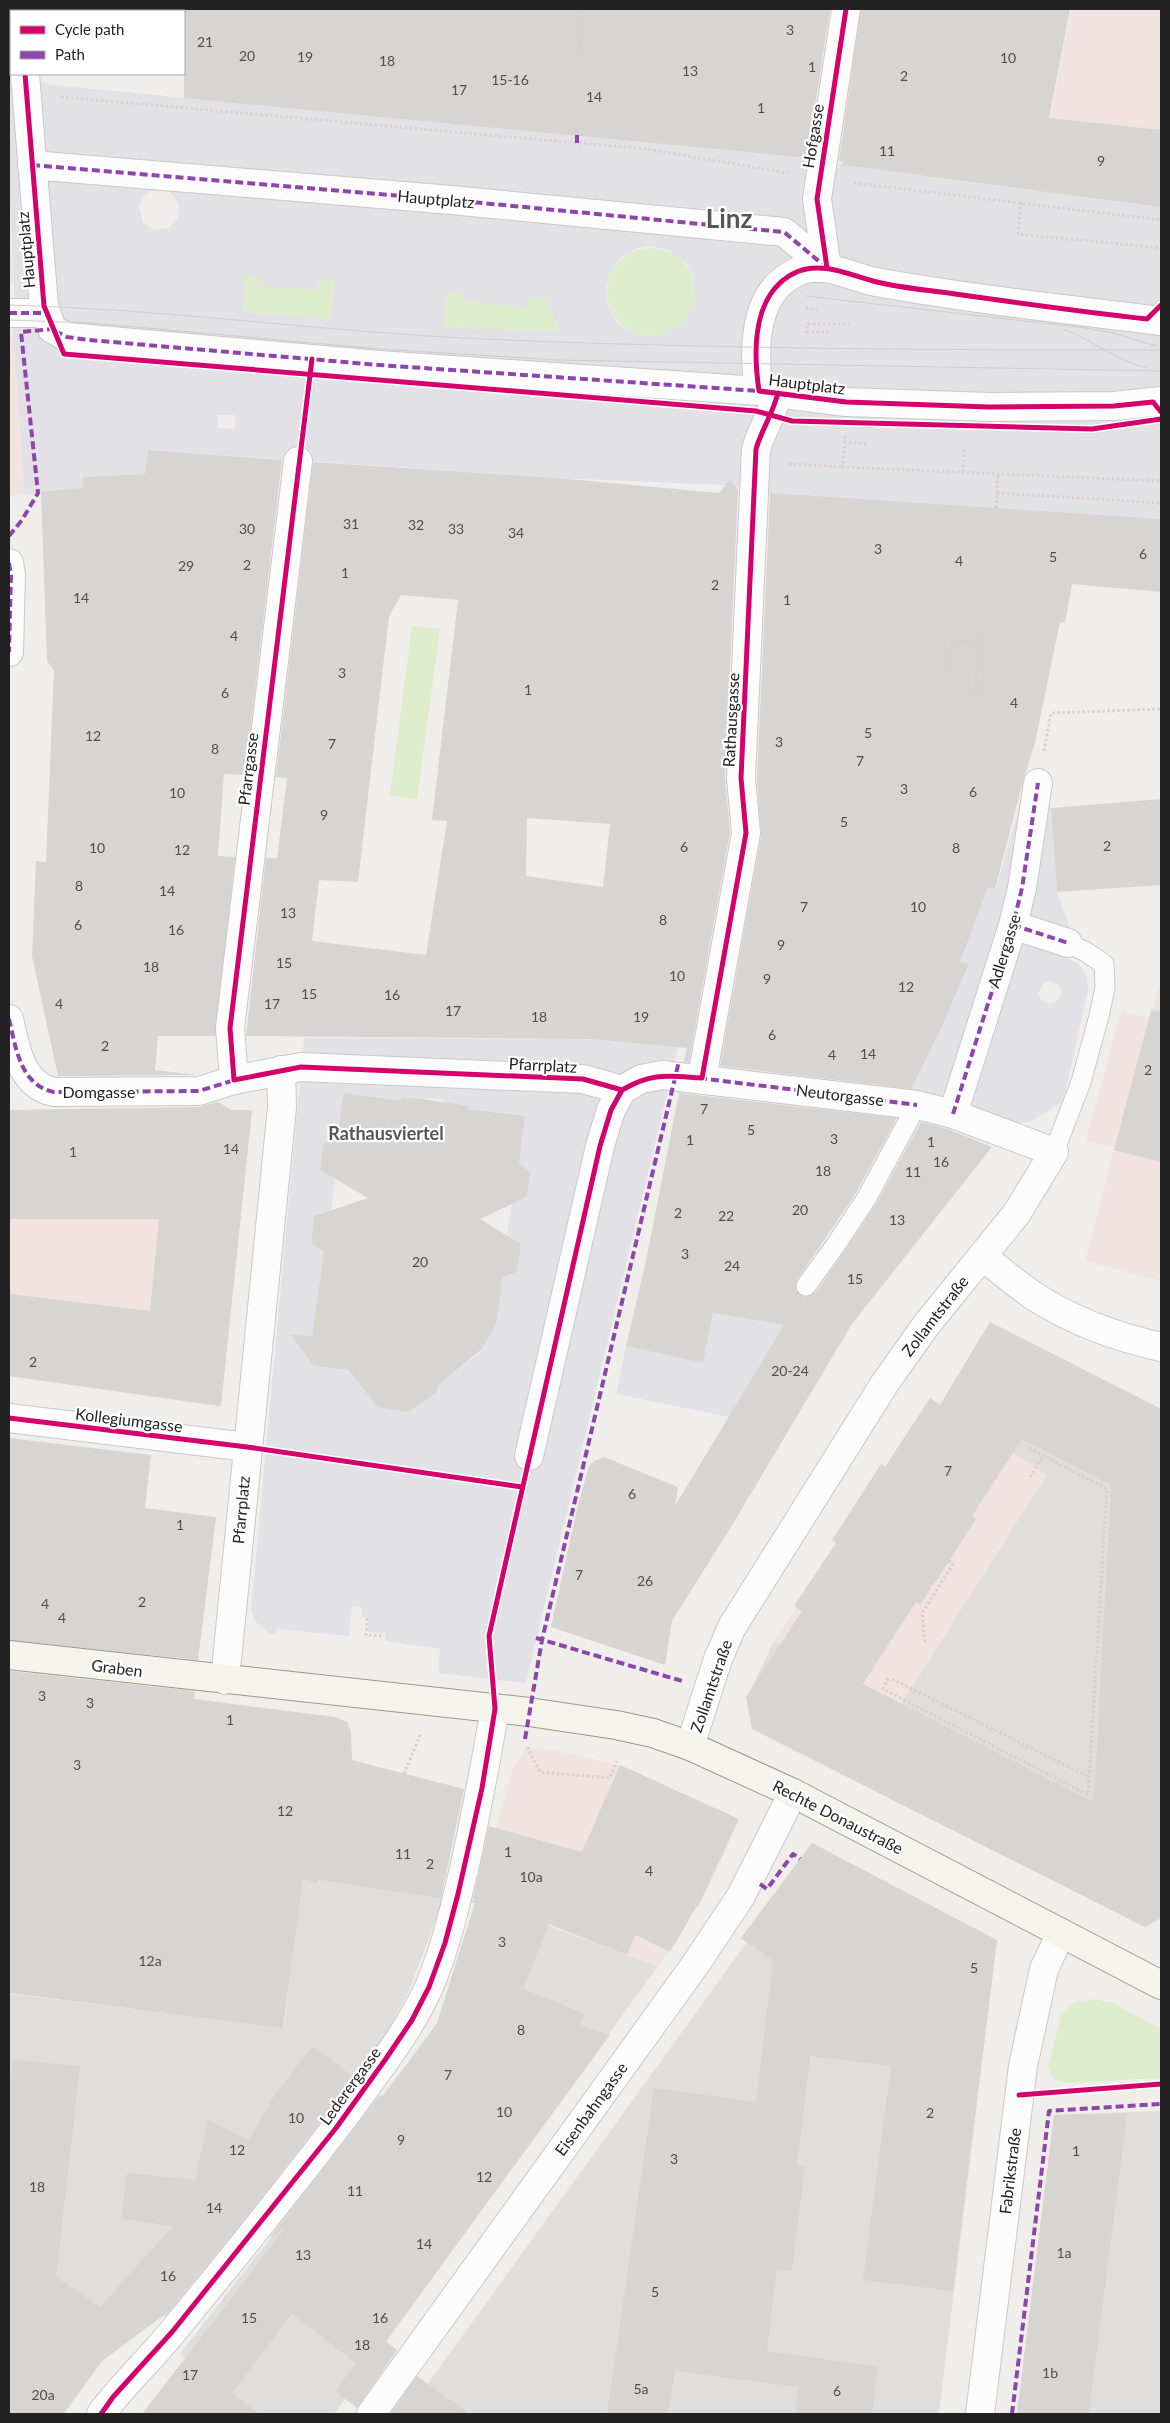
<svg xmlns="http://www.w3.org/2000/svg" width="1170" height="2423" font-family="Lato,sans-serif">
<style>
.residential{fill:#dfdedc}
.commercial{fill:#f1e3e1}
.grass{fill:#ddeccb}
.plaza{fill:#e2e1e5;fill-rule:evenodd}
.building{fill:#d7d4d2;fill-rule:evenodd}
.lines{fill:none;stroke-linecap:round;stroke-linejoin:round}
.service-casing{stroke:#c9c8c7;stroke-width:21}
.pedestrian-casing{stroke:#c9c8c7;stroke-width:30}
.minor-casing{stroke:#c9c8c7;stroke-width:30}
.secondary-casing{stroke:#999a82;stroke-width:30}
.path{stroke:#dccecd;stroke-width:3;stroke-dasharray:2.5 2.5;stroke-linecap:butt}
.service{stroke:#fdfcfc;stroke-width:19}
.pedestrian{stroke:#fdfcfc;stroke-width:28}
.minor{stroke:#fdfcfc;stroke-width:28}
.secondary{stroke:#f4f4ed;stroke-width:28}
.tram{stroke:#ccc;stroke-width:1}
.quiet{stroke:#8e44ad;stroke-width:4;stroke-dasharray:8 4;stroke-linecap:butt}
.cycleway-casing{stroke:#fff;stroke-width:8}
.cycleway{stroke:#d6006c;stroke-width:5}
.labels{text-anchor:middle;stroke-width:4.5;stroke-linejoin:round;paint-order:stroke}
.number-label{font-size:14px;fill:#4f4e4e}
.street-label{font-size:16px;fill:#222;stroke:#fff}
.neighbourhood-label{font-size:18px;font-weight:bold;fill:#555;stroke:#fff}
.town-label{font-size:26px;font-weight:bold;fill:#555;stroke:#fff}
</style>
<rect width="100%" height="100%" fill="#f0eeeb"/>
<path class="residential" d="M 990,1322 L 1161,1409 L 1161,1918 L 1145,1927 L 752,1729 L 747,1697 L 774,1641 L 894,1715 L 1046,1475 L 940,1405 Z
M 812,1843 L 997,1941 L 939,2414 L 406,2414 L 747,1942 L 741,1938 Z
M 302,1878 L 445,1897 L 407,1995 L 360,2081 L 168,2320 L 164,2315 L 105,2357 L 64,2414 L 9,2414 L 9,1994 L 284,2027 Z
M 476,1900 L 658,1966 L 334,2414 L 142,2414 L 186,2358 L 180,2354 L 438,2024 Z
M 1161,2111 L 1161,2414 L 1017,2414 L 1054,2115 Z"/>
<path class="commercial" d="M 1071,9 L 1161,9 L 1161,207 L 1036,192 Z
M 9,188 L 13,283 L 9,283 Z
M 14,335 L 26,493 L 9,497 L 9,336 Z
M 1161,981 L 1161,1281 L 1085,1261 L 1114,1148 L 1086,1141 L 1121,1011 L 1149,1019 Z
M 9,1110 L 252,1111 L 220,1407 L 9,1376 Z
M 930,1398 L 1047,1475 L 894,1715 L 774,1641 Z
M 527,1747 L 557,1751 L 619,1765 L 739,1819 L 707,1890 L 658,1966 L 476,1900 L 512,1771 Z"/>
<path class="grass" d="M607 292a44 44 0 1 1 88 0a44 44 0 1 1-88 0Z
M 246,275 L 260,277 L 260,284 L 318,290 L 319,279 L 335,281 L 331,319 L 243,312 Z
M 447,291 L 462,293 L 463,300 L 530,308 L 530,298 L 546,298 L 560,332 L 444,327 Z
M 412,626 L 440,629 L 417,799 L 390,795 Z
M 1095,1999 L 1113,2003 L 1161,2029 L 1161,2078 L 1067,2083 L 1053,2079 L 1048,2067 L 1061,2015 L 1075,2002 Z"/>
<path class="plaza" d="M 9,72 L 52,85 L 804,158 L 821,162 L 937,178 L 1161,207 L 1161,519 L 764,493 L 726,485 L 557,478 L 148,450 L 145,474 L 83,477 L 82,488 L 25,495 L 13,332 L 14,284 L 9,182 ZM 160,190 L 170,192 L 176,199 L 179,207 L 177,219 L 169,228 L 156,230 L 143,223 L 139,206 L 144,196 L 151,191 ZM 652,246 L 668,250 L 686,263 L 693,276 L 695,289 L 694,303 L 683,323 L 665,334 L 652,336 L 639,335 L 623,327 L 616,321 L 608,305 L 606,288 L 610,274 L 620,259 L 637,248 ZM 246,275 L 260,277 L 260,285 L 318,290 L 319,279 L 335,281 L 331,319 L 243,312 ZM 447,291 L 462,293 L 462,300 L 530,308 L 530,298 L 546,298 L 560,332 L 444,327 ZM 218,415 L 235,415 L 235,429 L 217,428 Z
M 1027,779 L 1038,783 L 1051,808 L 1057,892 L 1071,931 L 1066,958 L 1079,964 L 1087,976 L 1088,991 L 1066,1089 L 1061,1103 L 1032,1121 L 1013,1124 L 908,1094 L 939,1033 L 969,965 L 960,962 L 988,887 L 996,888 ZM 1050,981 L 1059,985 L 1062,992 L 1057,1001 L 1050,1004 L 1041,1000 L 1038,993 L 1043,984 Z
M 304,1038 L 590,1039 L 678,1047 L 526,1683 L 438,1673 L 440,1649 L 385,1641 L 386,1634 L 368,1632 L 369,1618 L 362,1617 L 362,1607 L 352,1606 L 349,1636 L 277,1629 L 276,1635 L 270,1634 L 255,1621 L 251,1609 ZM 344,1094 L 401,1101 L 401,1098 L 423,1100 L 423,1098 L 445,1100 L 445,1103 L 467,1106 L 467,1109 L 525,1116 L 519,1163 L 530,1172 L 527,1197 L 512,1204 L 507,1235 L 521,1244 L 517,1272 L 503,1277 L 495,1326 L 490,1326 L 490,1335 L 480,1353 L 454,1372 L 440,1370 L 436,1393 L 412,1409 L 375,1404 L 356,1380 L 358,1371 L 314,1366 L 309,1355 L 304,1354 L 306,1336 L 312,1336 L 324,1252 L 311,1243 L 314,1216 L 331,1210 L 335,1179 L 320,1170 L 323,1145 L 338,1138 Z
M 713,1313 L 784,1325 L 729,1417 L 616,1394 L 626,1346 L 703,1363 Z"/>
<path class="building" d="M 184,9 L 830,9 L 807,158 L 184,98 Z
M 861,9 L 1070,9 L 1049,118 L 1161,130 L 1161,207 L 842,165 L 843,162 L 839,161 Z
M 148,450 L 282,460 L 245,775 L 224,774 L 218,856 L 235,857 L 215,1036 L 158,1036 L 155,1070 L 197,1075 L 58,1076 L 32,956 L 36,861 L 46,862 L 54,670 L 47,661 L 41,492 L 82,488 L 83,477 L 145,474 Z
M 313,462 L 557,478 L 719,493 L 730,480 L 738,490 L 725,777 L 730,832 L 689,1062 L 684,1062 L 687,1048 L 590,1039 L 246,1036 L 266,858 L 277,858 L 287,778 L 276,777 ZM 401,595 L 458,600 L 432,820 L 447,821 L 426,955 L 312,941 L 319,880 L 358,882 L 389,616 ZM 527,818 L 610,824 L 603,887 L 526,876 Z
M 770,493 L 1161,519 L 1161,592 L 1072,584 L 1065,623 L 1060,622 L 1035,743 L 1023,781 L 995,889 L 988,887 L 960,962 L 969,964 L 939,1033 L 911,1089 L 720,1066 L 761,836 L 757,778 Z
M 1161,799 L 1161,885 L 1057,892 L 1051,808 Z
M 1151,1010 L 1161,1011 L 1161,1162 L 1114,1150 Z
M 344,1093 L 401,1101 L 401,1098 L 423,1099 L 468,1106 L 467,1109 L 525,1116 L 519,1163 L 530,1172 L 527,1197 L 480,1219 L 521,1244 L 517,1272 L 503,1277 L 496,1324 L 482,1349 L 438,1385 L 436,1393 L 408,1412 L 377,1407 L 349,1370 L 314,1366 L 291,1335 L 312,1336 L 324,1252 L 311,1243 L 314,1216 L 368,1198 L 320,1170 L 323,1144 L 337,1139 Z
M 679,1093 L 897,1118 L 856,1193 L 797,1280 L 796,1290 L 804,1297 L 815,1293 L 844,1252 L 876,1204 L 921,1122 L 948,1129 L 992,1147 L 852,1324 L 734,1522 L 672,1621 L 665,1665 L 551,1627 L 577,1509 L 589,1466 L 594,1461 L 604,1457 L 678,1487 L 675,1506 L 784,1325 L 713,1313 L 703,1363 L 626,1346 L 646,1261 Z
M 218,1102 L 232,1110 L 252,1110 L 221,1406 L 9,1376 L 9,1294 L 150,1311 L 159,1219 L 9,1219 L 9,1110 L 199,1107 Z
M 990,1322 L 1161,1409 L 1161,1918 L 1145,1927 L 752,1729 L 746,1697 L 802,1611 L 794,1606 L 836,1543 L 832,1540 L 881,1464 L 885,1467 L 930,1398 L 940,1405 ZM 1022,1439 L 1111,1485 L 1094,1802 L 863,1684 L 916,1602 L 920,1605 L 949,1561 L 976,1519 L 972,1516 Z
M 9,1438 L 151,1455 L 145,1508 L 216,1517 L 198,1660 L 9,1640 Z
M 9,1671 L 195,1691 L 194,1699 L 335,1717 L 347,1722 L 351,1732 L 352,1760 L 464,1789 L 441,1898 L 318,1880 L 317,1883 L 303,1879 L 283,2028 L 9,1993 Z
M 620,1765 L 739,1819 L 698,1907 L 697,1906 L 670,1952 L 635,1935 L 627,1955 L 549,1924 L 523,1989 L 585,2014 L 580,2025 L 610,2035 L 386,2341 L 397,2350 L 357,2408 L 335,2391 L 356,2363 L 292,2314 L 232,2393 L 260,2414 L 142,2414 L 286,2227 L 269,2238 L 380,2095 L 383,2097 L 437,2023 L 475,1903 L 472,1903 L 489,1826 L 582,1852 Z
M 812,1843 L 997,1940 L 953,2291 L 863,2280 L 891,2066 L 810,2056 L 797,2166 L 805,2167 L 792,2271 L 777,2269 L 767,2351 L 878,2367 L 872,2414 L 795,2414 L 799,2387 L 675,2371 L 668,2414 L 607,2414 L 654,2088 L 756,2102 L 773,1961 L 741,1938 Z
M 312,2046 L 354,2077 L 273,2183 L 169,2311 L 101,2362 L 63,2414 L 9,2414 L 9,2096 L 13,2060 L 80,2066 L 56,2277 L 100,2307 L 173,2226 L 121,2219 L 127,2173 L 195,2180 L 208,2120 L 249,2140 L 274,2096 Z
M 1127,2113 L 1089,2414 L 1017,2414 L 1054,2115 Z
M 417,2376 L 470,2414 L 390,2414 Z"/>
<g class="lines">
<defs>
<path id="service" d="M 1054,1152 L 1081,1082 L 1099,1016 L 1105,988 L 1104,964 L 1086,952 L 1068,943
M 806,1286 L 835,1246 L 866,1199 L 917,1105"/>
<path id="pedestrian" d="M 19,9 L 19,11
M 25,74 L 44,306 L 52,329 L 67,337 L 379,365 L 759,391
M 32,165 L 451,200 L 784,232 L 827,268
M 827,268 L 817,199 L 846,9
M 9,313 L 45,313
M 1013,925 L 1068,943
M 702,1078 L 746,833 L 741,778 L 756,449 C 762,429 773,413 778,393
M 234,1080 L 230,1028 L 298,461
M 953,1114 L 1013,925 L 1022,888 L 1038,783"/>
<path id="minor" d="M 1161,321 C 1066,309 970,299 876,282 C 851,277 825,261 799,271 C 752,291 753,349 759,391 L 846,402 L 989,407 L 1114,406 L 1161,401
M 9,563 L 11,575 L 9,652
M 9,1019 C 16,1048 20,1085 54,1092 L 199,1091 L 234,1080 L 301,1067 L 583,1079 L 622,1090
M 622,1090 L 641,1079 L 662,1075 L 917,1105 L 953,1114 L 1054,1152 L 1017,1213 L 927,1324 L 885,1383 L 732,1627 L 718,1659 L 690,1746
M 982,1256 C 999,1269 1016,1284 1034,1296 C 1072,1321 1117,1337 1161,1347
M 9,1418 L 247,1447
M 529,1456 L 600,1146 L 611,1110 L 622,1090
M 225,1680 L 282,1107 L 281,1070
M 101,2414 C 123,2384 151,2359 174,2330 C 234,2257 293,2184 350,2109 C 378,2070 409,2031 429,1987 C 446,1947 456,1903 466,1860 C 477,1809 486,1760 495,1709
M 371,2414 L 695,1965 L 741,1896 L 793,1793
M 980,2414 L 1023,2066 L 1044,1969 L 1061,1933"/>
<path id="secondary" d="M 9,1655 L 529,1712 L 616,1725 L 653,1733 L 690,1746 L 793,1793 L 1161,1985"/>
</defs>
<use href="#service" class="service-casing"/>
<use href="#pedestrian" class="pedestrian-casing"/>
<use href="#minor" class="minor-casing"/>
<use href="#secondary" class="secondary-casing"/>
<path class="path" d="M 580,58 L 582,9
M 61,97 L 646,149 L 788,173
M 854,183 L 1161,220
M 1021,202 L 1018,234 L 1161,248
M 806,308 L 817,310
M 829,332 L 807,332 L 808,324 L 849,324
M 845,436 L 843,467 L 1161,481
M 844,442 L 868,444
M 789,464 L 843,467
M 963,472 L 964,449
M 997,493 L 1161,503
M 996,508 L 998,474
M 981,633 L 975,690 L 986,693
M 941,669 L 950,669 L 952,641 L 980,642
M 1044,751 L 1051,713 L 1161,709
M 1030,1477 L 1044,1455
M 563,1550 L 569,1551
M 548,1613 L 554,1614
M 367,1618 L 366,1635 L 383,1636
M 925,1642 L 922,1613 L 953,1564 L 949,1561
M 888,1678 L 883,1689 L 1088,1795 L 1107,1489 L 1027,1447
M 892,1679 L 1089,1777
M 527,1747 L 540,1772 L 610,1778 L 617,1761
M 404,1774 L 421,1733
M 1055,2092 L 1161,2084"/>
<use href="#service" class="service"/>
<use href="#pedestrian" class="pedestrian"/>
<use href="#minor" class="minor"/>
<use href="#secondary" class="secondary"/>
<path class="tram" d="M 806,296 L 1086,328 L 1113,333 L 1157,346
M 9,305 C 167,309 325,332 483,339 C 709,349 935,350 1161,350
M 9,320 L 91,323 L 380,349 L 558,360 L 1161,371
M 1065,330 C 1093,340 1117,361 1146,368"/>
<path class="quiet" d="M 19,9 L 19,11
M 577,143 L 577,135
M 32,165 L 451,200 L 784,232 L 827,268
M 9,313 L 45,313
M 55,331 L 67,337 L 89,340 L 379,365 L 759,391
M 9,536 L 22,520 L 38,493 L 21,332 L 52,329
M 9,563 L 11,575 L 9,652
M 1013,925 L 1068,943
M 9,1019 C 16,1048 20,1085 54,1092 L 199,1091 L 238,1079
M 699,1078 L 917,1105
M 953,1114 L 1013,925 L 1022,888 L 1038,783
M 536,1638 L 682,1681
M 525,1739 L 542,1640 L 679,1061
M 760,1884 L 767,1889 L 793,1854 L 800,1859
M 1012,2414 L 1049,2111 L 1161,2104"/>
<defs>
<path id="cycleway" d="M 25,74 L 44,306 L 64,354 L 756,411 L 792,421 L 1092,429 L 1161,419
M 827,268 L 817,199 L 846,9
M 1161,305 L 1147,319 C 1083,312 1019,303 955,294 C 928,290 899,288 873,281 C 850,275 823,262 799,271 C 752,290 753,350 759,391 L 846,402 L 989,407 L 1114,406 L 1153,402 L 1161,412
M 312,359 L 230,1028 L 234,1080 L 301,1067 L 583,1079 L 622,1090
M 622,1090 C 653,1072 668,1076 702,1078 L 746,833 L 741,778 L 756,449 C 762,429 773,413 778,393
M 9,1418 L 247,1447 L 522,1487
M 1019,2095 L 1161,2084
M 101,2414 L 113,2397 L 172,2332 L 336,2128 L 385,2060 L 412,2020 L 429,1987 L 445,1943 L 458,1894 L 482,1788 L 495,1709 L 489,1636 L 600,1146 L 611,1110 L 622,1090"/>
</defs>
<use href="#cycleway" class="cycleway-casing"/>
<use href="#cycleway" class="cycleway"/>
</g>
<g class="labels">
<g class="number-label">
<text x="790" y="35">3</text>
<text x="205" y="47">21</text>
<text x="247" y="61">20</text>
<text x="305" y="62">19</text>
<text x="1008" y="63">10</text>
<text x="387" y="66">18</text>
<text x="812" y="72">1</text>
<text x="690" y="76">13</text>
<text x="904" y="81">2</text>
<text x="510" y="85">15-16</text>
<text x="459" y="95">17</text>
<text x="594" y="102">14</text>
<text x="761" y="113">1</text>
<text x="887" y="156">11</text>
<text x="1101" y="166">9</text>
<text x="351" y="529">31</text>
<text x="416" y="530">32</text>
<text x="247" y="534">30</text>
<text x="456" y="534">33</text>
<text x="516" y="538">34</text>
<text x="878" y="554">3</text>
<text x="1143" y="559">6</text>
<text x="1053" y="562">5</text>
<text x="959" y="566">4</text>
<text x="247" y="570">2</text>
<text x="186" y="571">29</text>
<text x="345" y="578">1</text>
<text x="715" y="590">2</text>
<text x="81" y="603">14</text>
<text x="787" y="605">1</text>
<text x="234" y="641">4</text>
<text x="342" y="678">3</text>
<text x="528" y="695">1</text>
<text x="225" y="698">6</text>
<text x="1014" y="708">4</text>
<text x="868" y="738">5</text>
<text x="93" y="741">12</text>
<text x="779" y="747">3</text>
<text x="332" y="749">7</text>
<text x="215" y="754">8</text>
<text x="860" y="766">7</text>
<text x="904" y="794">3</text>
<text x="973" y="797">6</text>
<text x="177" y="798">10</text>
<text x="324" y="820">9</text>
<text x="844" y="827">5</text>
<text x="1107" y="851">2</text>
<text x="684" y="852">6</text>
<text x="97" y="853">10</text>
<text x="956" y="853">8</text>
<text x="182" y="855">12</text>
<text x="79" y="891">8</text>
<text x="167" y="896">14</text>
<text x="804" y="912">7</text>
<text x="918" y="912">10</text>
<text x="288" y="918">13</text>
<text x="663" y="925">8</text>
<text x="78" y="930">6</text>
<text x="176" y="935">16</text>
<text x="781" y="950">9</text>
<text x="284" y="968">15</text>
<text x="151" y="972">18</text>
<text x="677" y="981">10</text>
<text x="767" y="984">9</text>
<text x="906" y="992">12</text>
<text x="309" y="999">15</text>
<text x="392" y="1000">16</text>
<text x="59" y="1009">4</text>
<text x="272" y="1009">17</text>
<text x="453" y="1016">17</text>
<text x="539" y="1022">18</text>
<text x="641" y="1022">19</text>
<text x="772" y="1040">6</text>
<text x="105" y="1051">2</text>
<text x="868" y="1059">14</text>
<text x="832" y="1060">4</text>
<text x="1148" y="1075">2</text>
<text x="704" y="1114">7</text>
<text x="751" y="1135">5</text>
<text x="834" y="1144">3</text>
<text x="690" y="1145">1</text>
<text x="931" y="1147">1</text>
<text x="231" y="1154">14</text>
<text x="73" y="1157">1</text>
<text x="941" y="1167">16</text>
<text x="823" y="1176">18</text>
<text x="913" y="1177">11</text>
<text x="800" y="1215">20</text>
<text x="678" y="1218">2</text>
<text x="726" y="1221">22</text>
<text x="897" y="1225">13</text>
<text x="685" y="1259">3</text>
<text x="420" y="1267">20</text>
<text x="732" y="1271">24</text>
<text x="855" y="1284">15</text>
<text x="33" y="1367">2</text>
<text x="790" y="1376">20-24</text>
<text x="948" y="1476">7</text>
<text x="632" y="1499">6</text>
<text x="180" y="1530">1</text>
<text x="579" y="1580">7</text>
<text x="645" y="1586">26</text>
<text x="142" y="1607">2</text>
<text x="45" y="1609">4</text>
<text x="62" y="1623">4</text>
<text x="42" y="1701">3</text>
<text x="90" y="1708">3</text>
<text x="230" y="1725">1</text>
<text x="77" y="1770">3</text>
<text x="285" y="1816">12</text>
<text x="508" y="1857">1</text>
<text x="403" y="1859">11</text>
<text x="430" y="1869">2</text>
<text x="649" y="1876">4</text>
<text x="531" y="1882">10a</text>
<text x="502" y="1947">3</text>
<text x="150" y="1966">12a</text>
<text x="974" y="1973">5</text>
<text x="521" y="2035">8</text>
<text x="448" y="2080">7</text>
<text x="504" y="2117">10</text>
<text x="930" y="2118">2</text>
<text x="296" y="2123">10</text>
<text x="401" y="2145">9</text>
<text x="237" y="2155">12</text>
<text x="1076" y="2156">1</text>
<text x="674" y="2164">3</text>
<text x="484" y="2182">12</text>
<text x="37" y="2192">18</text>
<text x="355" y="2196">11</text>
<text x="214" y="2213">14</text>
<text x="424" y="2249">14</text>
<text x="1064" y="2258">1a</text>
<text x="303" y="2260">13</text>
<text x="168" y="2281">16</text>
<text x="655" y="2297">5</text>
<text x="249" y="2323">15</text>
<text x="380" y="2323">16</text>
<text x="362" y="2350">18</text>
<text x="1050" y="2378">1b</text>
<text x="190" y="2380">17</text>
<text x="641" y="2394">5a</text>
<text x="837" y="2396">6</text>
<text x="43" y="2400">20a</text>
</g>
<g class="street-label">
<text transform="translate(813 136) rotate(-81)" y="6">Hofgasse</text>
<text transform="translate(436 199) rotate(5)" y="6">Hauptplatz</text>
<text transform="translate(26 250) rotate(-95)" y="6">Hauptplatz</text>
<text transform="translate(807 384) rotate(7)" y="6">Hauptplatz</text>
<text transform="translate(731 720) rotate(-87)" y="6">Rathausgasse</text>
<text transform="translate(248 769) rotate(-83)" y="6">Pfarrgasse</text>
<text transform="translate(1004 951) rotate(-73)" y="6">Adlergasse</text>
<text transform="translate(543 1065) rotate(3)" y="6">Pfarrplatz</text>
<text x="99" y="1098">Domgasse</text>
<text transform="translate(840 1095) rotate(7)" y="6">Neutorgasse</text>
<text transform="translate(935 1316) rotate(-52)" y="6">Zollamtstraße</text>
<text transform="translate(129 1420) rotate(7)" y="6">Kollegiumgasse</text>
<text transform="translate(241 1510) rotate(-85)" y="6">Pfarrplatz</text>
<text transform="translate(117 1668) rotate(7)" y="6">Graben</text>
<text transform="translate(711 1686) rotate(-71)" y="6">Zollamtstraße</text>
<text transform="translate(838 1817) rotate(27)" y="6">Rechte Donaustraße</text>
<text transform="translate(350 2086) rotate(-54)" y="6">Lederergasse</text>
<text transform="translate(591 2109) rotate(-54)" y="6">Eisenbahngasse</text>
<text transform="translate(1010 2171) rotate(-83)" y="6">Fabrikstraße</text>
</g>
<g class="neighbourhood-label">
<text x="386" y="1140">Rathausviertel</text>
</g>
<g class="town-label">
<text x="729" y="228">Linz</text>
</g>
</g>
<rect width="1170" height="2423" fill="none" stroke="#222222" stroke-width="20"/>
<rect x="10" y="10" width="175" height="65" fill="#ffffff" stroke="#a7a7a7"/>
<rect x="20" y="26" width="25" height="8" fill="#d6006c" stroke="#a7a7a7"/>
<text x="55" y="35" font-size="15" fill="#222222">Cycle path</text>
<rect x="20" y="51" width="25" height="8" fill="#8e44ad" stroke="#a7a7a7"/>
<text x="55" y="60" font-size="15" fill="#222222">Path</text>
</svg>
